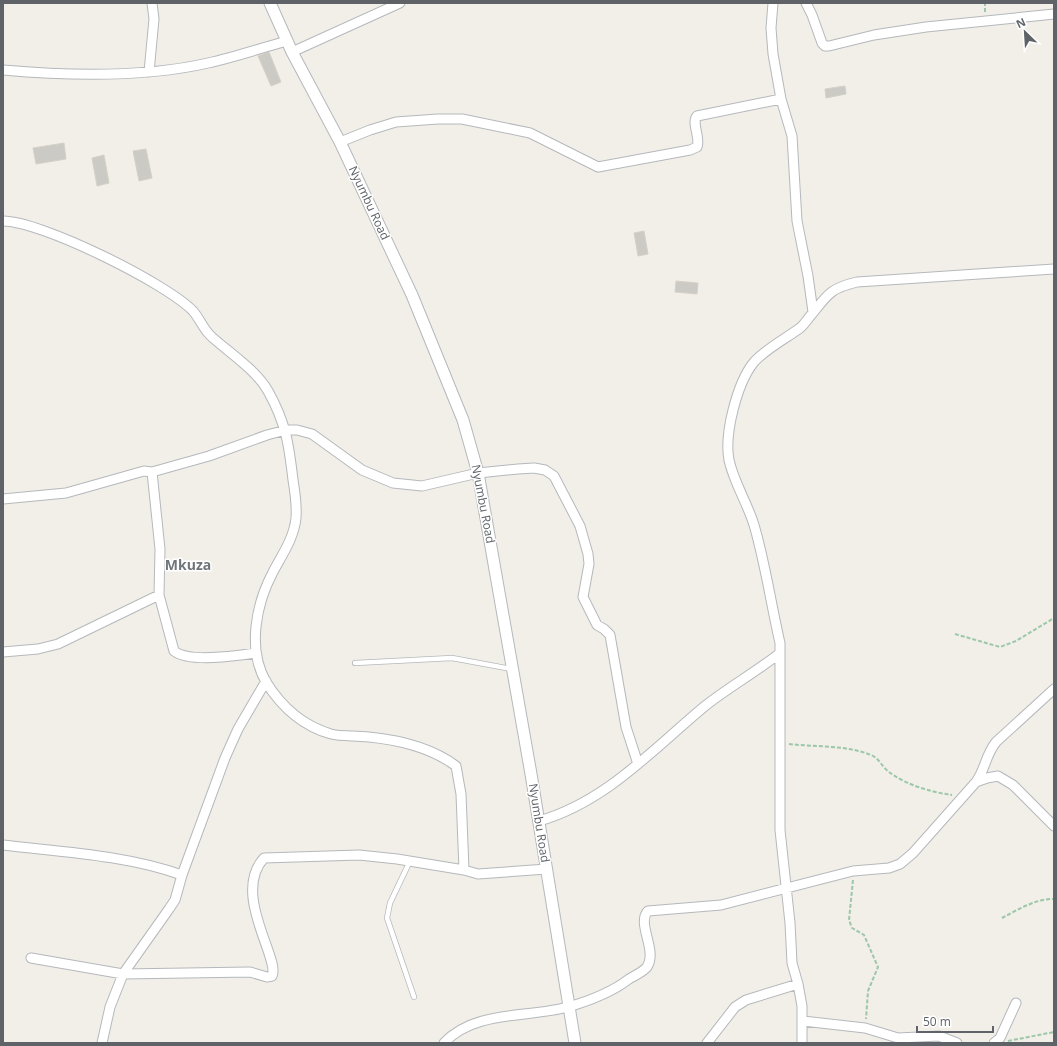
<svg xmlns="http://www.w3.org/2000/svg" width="1057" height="1046" font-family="'Open Sans',sans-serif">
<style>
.building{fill:#cccac5;stroke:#d6d1c6}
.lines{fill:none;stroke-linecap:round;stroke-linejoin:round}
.service-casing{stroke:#b5b8bc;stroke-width:6}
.minor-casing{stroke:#b5b8bc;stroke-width:11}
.tertiary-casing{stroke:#b5b8bc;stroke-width:13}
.path{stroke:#9cc7a9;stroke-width:2;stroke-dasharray:4 2;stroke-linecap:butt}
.service{stroke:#fff;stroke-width:4.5}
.minor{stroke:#fff;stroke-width:9}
.tertiary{stroke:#fff;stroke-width:11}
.labels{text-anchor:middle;stroke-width:3;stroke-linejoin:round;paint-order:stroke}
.street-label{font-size:12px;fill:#5f6368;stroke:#fff}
.quarter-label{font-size:14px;font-weight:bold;fill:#70757a;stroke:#fff}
</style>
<rect width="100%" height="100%" fill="#f1efe8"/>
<path class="building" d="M 269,52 L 281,82 L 271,86 L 258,56 Z
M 845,86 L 846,94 L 826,98 L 825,89 Z
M 64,143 L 66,159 L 36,164 L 33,148 Z
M 146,149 L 152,178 L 139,181 L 133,151 Z
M 104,155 L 109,183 L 97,186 L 92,158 Z
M 644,231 L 648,254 L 638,256 L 634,233 Z
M 676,281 L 698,283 L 697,294 L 675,292 Z"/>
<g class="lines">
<defs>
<path id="service" d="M 355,663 L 452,658 L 511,669
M 410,861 L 390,903 L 387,918 L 414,997"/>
<path id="minor" d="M 773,3 L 771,28 L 773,54 L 781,99 L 792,136 L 797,221 L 808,276 L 813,312
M 806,3 L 812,15 L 822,43 L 825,46 L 829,46 L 874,35 L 926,27 L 1054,14
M 292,52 L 400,3
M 3,70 C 70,76 143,78 208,63 C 235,57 261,48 287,41
M 149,72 L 154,19 L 152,3
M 340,142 L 370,130 L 396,122 L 438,119 L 462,119 L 530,133 L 598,167 L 690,150 L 697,147 C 701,138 691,123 697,116 L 781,99
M 3,221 C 41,221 166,283 193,311 C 200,319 204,331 213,338 C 230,353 257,371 268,391 C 286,423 289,445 293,480 C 295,492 297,505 296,518 C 294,538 282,555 273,572 C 256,604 247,649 266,682 C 281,706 303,726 331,734 C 343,737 356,735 369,737 C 399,740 432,748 456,766 L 461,794 L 464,870
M 152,472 L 160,549 L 159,595 L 174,651 C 189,663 236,656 256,653
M 3,499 L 66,493 L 144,471 L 152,472 L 209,456 L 267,435 L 286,430 L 297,430 L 312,434 L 362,470 L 393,483 L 422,486 L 478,473 L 518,469 L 534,468 L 545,470 L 554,476 L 580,526 L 588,554 L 589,564 L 583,597 L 597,625 L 604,629 L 610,635 L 626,727 L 638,764
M 3,652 L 38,649 L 58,644 L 159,595
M 780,653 L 780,830 L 790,923 L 792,963 L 798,984 L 802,1006 L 802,1043
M 976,782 L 987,778 L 998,776 L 1013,785 L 1054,826
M 539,821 C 606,802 653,749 705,706 C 729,687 756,672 780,653 L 780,643 C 771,604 765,562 754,525 C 747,502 734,483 729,460 C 724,434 737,383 754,362 C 767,348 785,339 800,328 C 805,324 808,318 812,314 C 828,294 831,288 857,282 L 1054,269
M 3,845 C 62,852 126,855 182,875 L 225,758 L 238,729 L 266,681
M 31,958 L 123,974 L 250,972 L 267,977 L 272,976 C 281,960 231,894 264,858 L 359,855 L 397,859 L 464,870 L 478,874 L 547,869
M 803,1021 L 865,1028 L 898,1038 L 939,1036 L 957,1043
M 102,1043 L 110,1007 L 123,974 L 169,909 L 175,900 L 182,875
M 444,1043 C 474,1010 528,1018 568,1007 C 589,1001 612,992 629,979 C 634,976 643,972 647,967 C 658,951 636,923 648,911 L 721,905 L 853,871 L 889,868 L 900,864 L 913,853 L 976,782 C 986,768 985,756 996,742 L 1054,689
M 707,1043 L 735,1007 L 746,1000 L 798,984
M 994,1043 L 1000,1038 L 1016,1003"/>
<path id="tertiary" d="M 270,3 L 292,52 L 340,142 L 412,295 L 463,420 L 478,473 L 531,774 L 575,1043"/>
</defs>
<use href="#service" class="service-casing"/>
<use href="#minor" class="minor-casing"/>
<use href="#tertiary" class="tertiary-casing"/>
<path class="path" d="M 985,12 L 985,3
M 955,634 L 1000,647 L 1016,641 L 1054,618
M 789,744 C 815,747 847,745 871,755 C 879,758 882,767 889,772 C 906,785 931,792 952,795
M 853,880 L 849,920 L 852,928 L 864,935 L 878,967 L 868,991 L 866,1019
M 1002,918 C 1017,910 1037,898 1054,899
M 1008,1041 L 1054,1032"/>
<use href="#service" class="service"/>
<use href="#minor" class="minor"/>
<use href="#tertiary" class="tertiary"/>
</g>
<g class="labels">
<g class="street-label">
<text transform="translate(369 203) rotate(65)" y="4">Nyumbu Road</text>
<text transform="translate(483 504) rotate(79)" y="4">Nyumbu Road</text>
<text transform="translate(539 823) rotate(81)" y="4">Nyumbu Road</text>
</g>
<g class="quarter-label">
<text x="188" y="570">Mkuza</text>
</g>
</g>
<rect width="1057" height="1046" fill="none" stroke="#5f6368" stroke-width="8"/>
<g transform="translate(1025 32) rotate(335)" stroke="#ffffff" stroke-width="3" paint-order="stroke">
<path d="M0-3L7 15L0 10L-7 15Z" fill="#5f6368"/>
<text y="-6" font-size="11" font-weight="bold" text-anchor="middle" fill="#5f6368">N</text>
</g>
<path d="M917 1026v6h76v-6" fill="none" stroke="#5f6368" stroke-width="2"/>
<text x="923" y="1026" font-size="12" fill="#5f6368" stroke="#ffffff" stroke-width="3" paint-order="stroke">50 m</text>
</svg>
